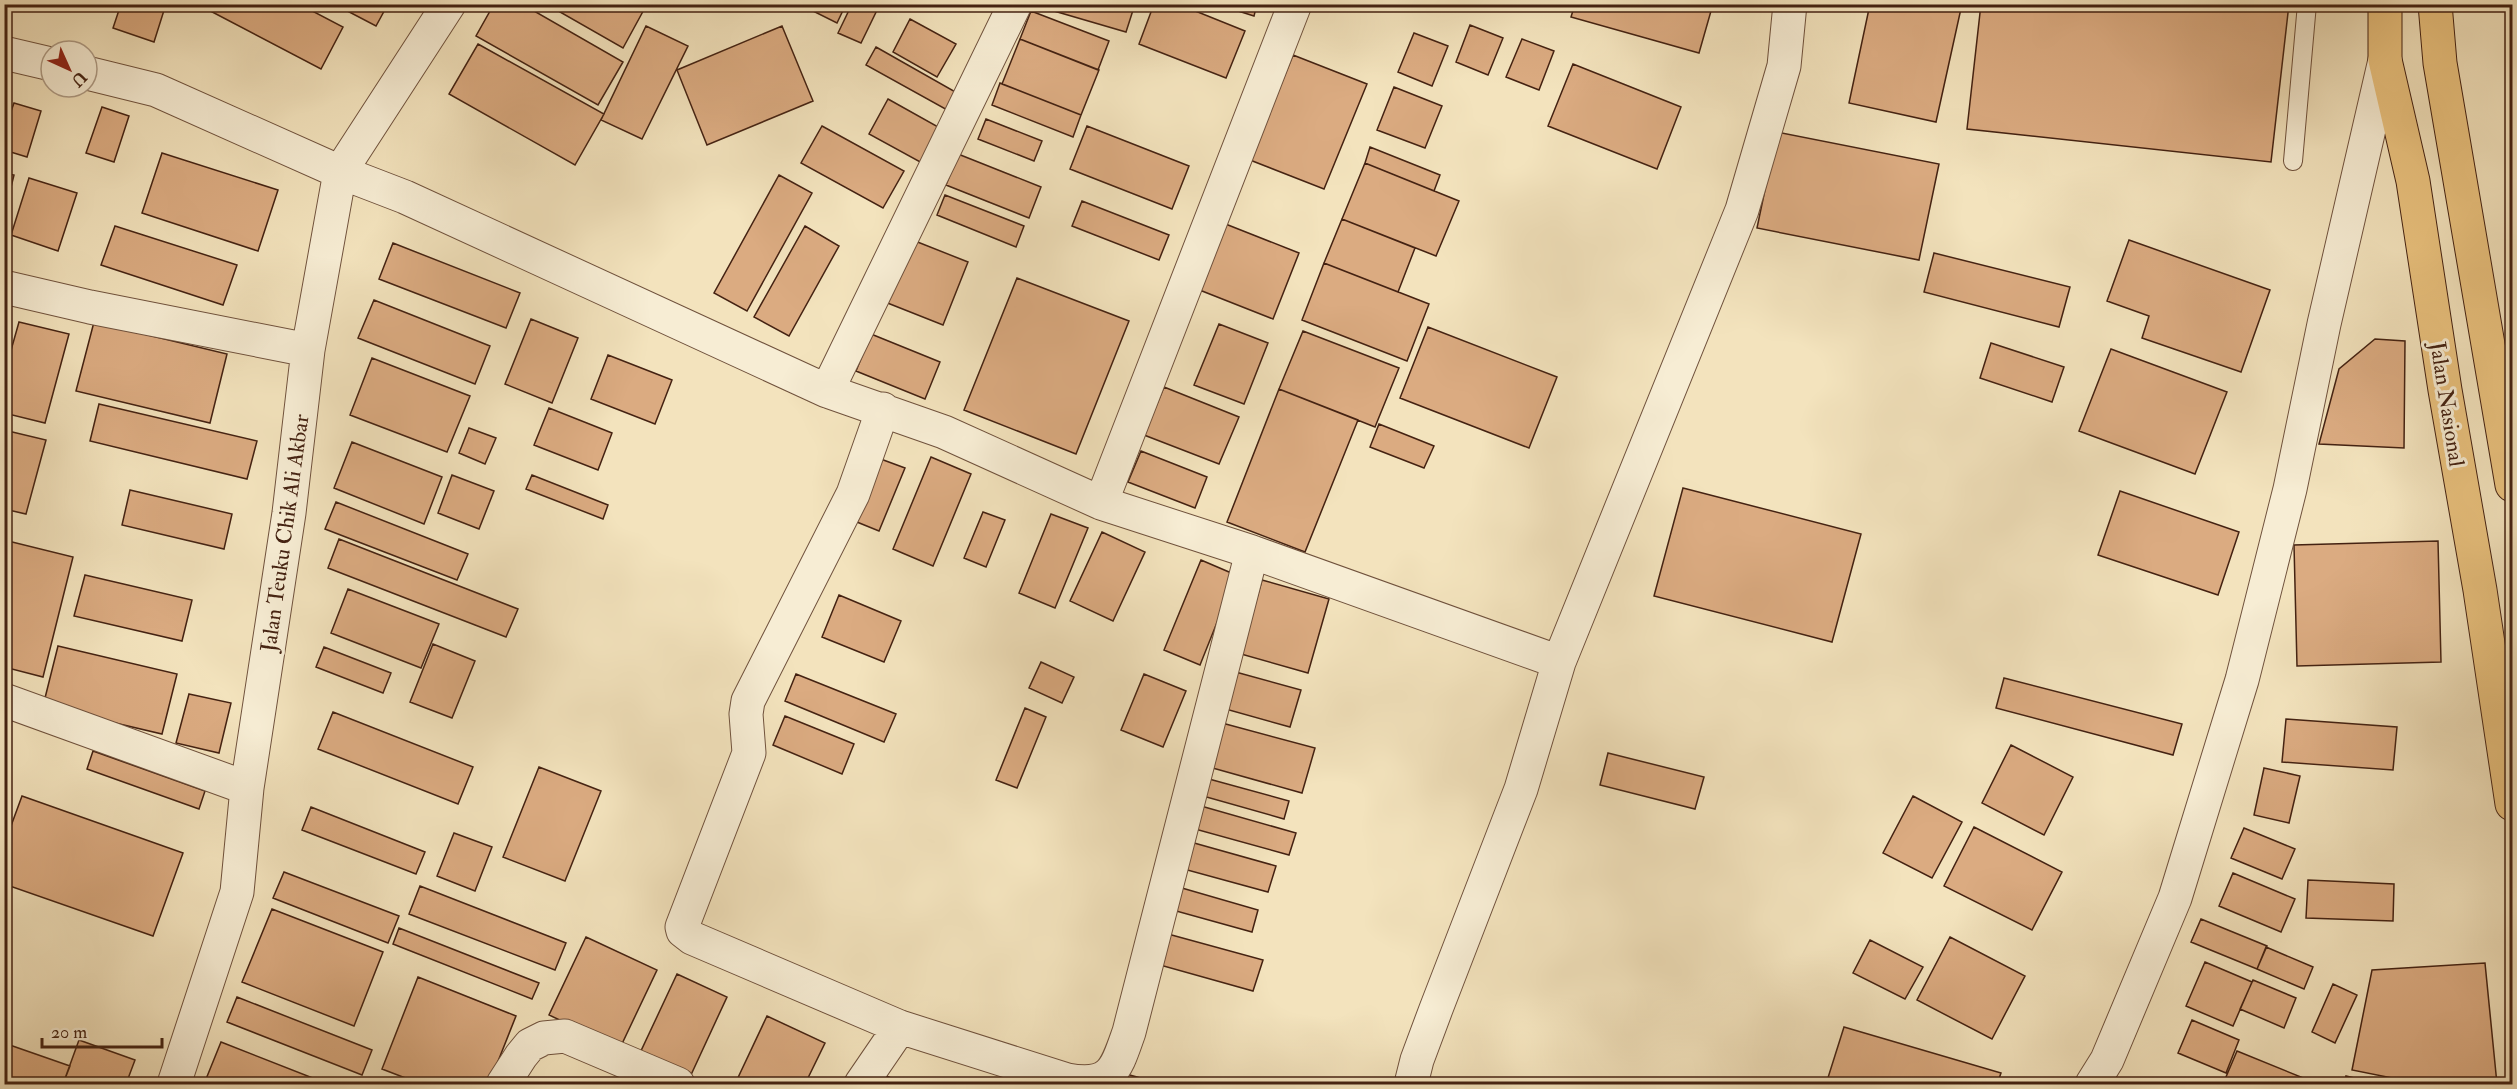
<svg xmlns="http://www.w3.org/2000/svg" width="2517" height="1089" font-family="'IM FELL Double Pica',serif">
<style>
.building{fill:#dbab81;stroke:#442212;stroke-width:1.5}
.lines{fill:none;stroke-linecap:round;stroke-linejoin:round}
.service-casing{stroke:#70523d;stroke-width:20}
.minor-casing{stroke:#70523d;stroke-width:35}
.tertiary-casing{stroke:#70523d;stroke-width:35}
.trunk-casing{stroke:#442212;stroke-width:35}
.service{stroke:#f7edd4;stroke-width:18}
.minor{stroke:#f7edd4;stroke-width:33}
.tertiary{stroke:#f7edd4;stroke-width:33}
.trunk{stroke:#eac27e;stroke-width:33}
.labels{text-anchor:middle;stroke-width:6;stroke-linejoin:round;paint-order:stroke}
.street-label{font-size:22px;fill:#442212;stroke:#f7edd4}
</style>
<rect width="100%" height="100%" fill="#f3e3bd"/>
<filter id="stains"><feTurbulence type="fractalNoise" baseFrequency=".00333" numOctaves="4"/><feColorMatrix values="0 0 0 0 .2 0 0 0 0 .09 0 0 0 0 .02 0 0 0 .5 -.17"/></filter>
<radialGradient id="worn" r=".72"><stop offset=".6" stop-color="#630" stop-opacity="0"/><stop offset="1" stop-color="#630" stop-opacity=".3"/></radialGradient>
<path class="building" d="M 121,4 L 166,4 L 154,42 L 113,28 Z
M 197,4 L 299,4 L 343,27 L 321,69 Z
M 334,4 L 388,4 L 376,26 Z
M 494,4 L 522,4 L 623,62 L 598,105 L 476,36 Z
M 546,4 L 647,4 L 623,48 Z
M 799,4 L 846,4 L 837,23 Z
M 852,4 L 880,4 L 861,43 L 838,33 Z
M 1030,4 L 1135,4 L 1126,32 Z
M 1154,4 L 1178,4 L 1245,31 L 1226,78 L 1139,44 Z
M 1216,4 L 1257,4 L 1254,16 Z
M 1575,4 L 1713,4 L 1699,53 L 1571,17 Z
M 1870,4 L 1962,4 L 1936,122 L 1849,103 Z
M 1981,4 L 2289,4 L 2271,162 L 1967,129 Z
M 1031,11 L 1109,41 L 1098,70 L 1020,39 Z
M 910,19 L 956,44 L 937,77 L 893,52 Z
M 1470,25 L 1503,38 L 1488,75 L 1456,62 Z
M 646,26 L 688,46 L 642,139 L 601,120 Z
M 782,26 L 813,101 L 707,145 L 677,70 Z
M 1414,33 L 1448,46 L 1432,86 L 1398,72 Z
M 1020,39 L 1099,70 L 1081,115 L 1002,84 Z
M 1522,39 L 1554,51 L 1539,90 L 1506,77 Z
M 478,44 L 604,114 L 575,165 L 449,94 Z
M 876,47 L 959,94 L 949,111 L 866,65 Z
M 1293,55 L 1367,84 L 1324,189 L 1250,160 Z
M 1573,64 L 1681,107 L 1657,169 L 1548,126 Z
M 1000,83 L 1081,115 L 1073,137 L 992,105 Z
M 1394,87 L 1442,106 L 1425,148 L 1377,130 Z
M 888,99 L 940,128 L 922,163 L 869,134 Z
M 14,103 L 41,111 L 27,157 L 4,150 L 4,131 Z
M 102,107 L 129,116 L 114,162 L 86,153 Z
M 986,119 L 1042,141 L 1034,161 L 978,139 Z
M 822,126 L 904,171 L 883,208 L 801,163 Z
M 1087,126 L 1189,166 L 1172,209 L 1070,169 Z
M 1777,132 L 1939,164 L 1919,260 L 1757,228 Z
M 1370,147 L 1440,175 L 1434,191 L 1365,163 Z
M 162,153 L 278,190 L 258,251 L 142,213 Z
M 958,154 L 1041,187 L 1029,218 L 946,185 Z
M 1365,163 L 1459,201 L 1436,256 L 1342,219 Z
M 4,173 L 14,175 L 4,215 Z
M 779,175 L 812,193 L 747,311 L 714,293 Z
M 2508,175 L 2512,175 L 2512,215 L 2509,215 Z
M 29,178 L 77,193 L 58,251 L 11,235 Z
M 945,195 L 1024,226 L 1016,247 L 937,215 Z
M 1082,201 L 1169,235 L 1159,260 L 1072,226 Z
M 1342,219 L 1415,248 L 1398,292 L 1324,263 Z
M 1223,223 L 1299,253 L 1273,319 L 1197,289 Z
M 115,226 L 237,265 L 223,305 L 101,265 Z
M 805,226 L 839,246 L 789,336 L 754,317 Z
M 910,239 L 968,262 L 943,325 L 885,302 Z
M 2129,240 L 2270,290 L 2241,372 L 2142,338 L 2149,316 L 2107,301 Z
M 393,243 L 520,293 L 506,328 L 379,279 Z
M 1934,253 L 2070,287 L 2059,327 L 1924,292 Z
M 1324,263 L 1429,304 L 1407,361 L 1302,320 Z
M 1017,278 L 1129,321 L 1076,454 L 964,410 Z
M 374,300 L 490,346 L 475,384 L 358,338 Z
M 531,319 L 578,338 L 552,403 L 505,384 Z
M 19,322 L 69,334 L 45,423 L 4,413 L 4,375 Z
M 94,322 L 227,354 L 210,423 L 76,391 Z
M 1219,324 L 1268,343 L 1244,404 L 1194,385 Z
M 1428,327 L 1557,377 L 1529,448 L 1400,398 Z
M 1303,331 L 1399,368 L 1375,427 L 1279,389 Z
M 871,334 L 940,362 L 925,399 L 856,371 Z
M 2375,339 L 2405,341 L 2404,448 L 2319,444 L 2339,369 Z
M 1991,343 L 2064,367 L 2052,402 L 1980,378 Z
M 2111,349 L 2227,392 L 2195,474 L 2079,431 Z
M 608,355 L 672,380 L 655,424 L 591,399 Z
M 372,358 L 470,396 L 447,452 L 350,415 Z
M 1164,387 L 1239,417 L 1219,464 L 1144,435 Z
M 1279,389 L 1358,420 L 1305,552 L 1227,522 Z
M 99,404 L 257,441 L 247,479 L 90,441 Z
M 549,408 L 612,433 L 598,470 L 534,445 Z
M 1379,424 L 1434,446 L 1424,468 L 1370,447 Z
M 469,428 L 496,438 L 485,464 L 459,453 Z
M 4,430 L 46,440 L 26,514 L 4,509 Z
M 352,442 L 442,477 L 424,524 L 334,488 Z
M 1141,451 L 1207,477 L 1195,508 L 1128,482 Z
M 931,457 L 971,474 L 933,566 L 893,549 Z
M 878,458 L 905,468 L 879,531 L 852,520 Z
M 452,475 L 494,491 L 479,529 L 438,513 Z
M 532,475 L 608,505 L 603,519 L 526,489 Z
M 1683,488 L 1861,534 L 1832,642 L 1654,596 Z
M 130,490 L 232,514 L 224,549 L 122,525 Z
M 2120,491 L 2239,532 L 2218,595 L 2098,555 Z
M 336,502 L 468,554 L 457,580 L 325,529 Z
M 983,512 L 1005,520 L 986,567 L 964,558 Z
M 1051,514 L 1088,528 L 1055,608 L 1019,593 Z
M 1102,532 L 1145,552 L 1113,621 L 1070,601 Z
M 339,539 L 518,609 L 506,637 L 328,568 Z
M 4,540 L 73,557 L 43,677 L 4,667 Z
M 2438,541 L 2441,662 L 2297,666 L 2294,545 Z
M 1201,560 L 1236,575 L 1200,665 L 1164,650 Z
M 85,575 L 192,600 L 182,641 L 74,616 Z
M 1262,580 L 1329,599 L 1308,673 L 1241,654 Z
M 348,589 L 439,624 L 421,668 L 331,633 Z
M 839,595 L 901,621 L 884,662 L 822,637 Z
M 433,644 L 475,661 L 452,718 L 410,702 Z
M 58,646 L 177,674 L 162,734 L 43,706 Z
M 324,647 L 391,673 L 383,693 L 316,667 Z
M 1041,662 L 1074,677 L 1062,703 L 1029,688 Z
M 1232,671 L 1301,690 L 1290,727 L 1222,708 Z
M 796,674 L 896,714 L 884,742 L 785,701 Z
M 1144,674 L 1186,691 L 1163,747 L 1121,730 Z
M 2004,678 L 2182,724 L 2173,755 L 1996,708 Z
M 189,694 L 231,703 L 219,753 L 176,743 Z
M 1025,708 L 1046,717 L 1017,788 L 996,780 Z
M 333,712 L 473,767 L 458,804 L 318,749 Z
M 785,716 L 854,744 L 842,774 L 773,745 Z
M 2286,719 L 2397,727 L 2393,770 L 2282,762 Z
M 1222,723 L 1315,748 L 1302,793 L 1209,767 Z
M 2011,745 L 2073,777 L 2044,835 L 1982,803 Z
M 93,751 L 205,791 L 199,809 L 87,769 Z
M 1608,753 L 1704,777 L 1695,809 L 1600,785 Z
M 539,767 L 601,791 L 565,881 L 503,857 Z
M 2264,768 L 2300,776 L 2289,823 L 2254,815 Z
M 1209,779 L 1289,801 L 1284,819 L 1203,796 Z
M 22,796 L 183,853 L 153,936 L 4,884 L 4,845 Z
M 1913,796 L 1962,822 L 1932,878 L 1883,853 Z
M 1201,806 L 1296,833 L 1289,855 L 1195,829 Z
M 311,807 L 425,852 L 416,874 L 302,830 Z
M 1974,827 L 2062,872 L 2032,930 L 1944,886 Z
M 2244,828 L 2295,849 L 2282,879 L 2231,858 Z
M 454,833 L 492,847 L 475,891 L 437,876 Z
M 1187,841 L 1276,866 L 1268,892 L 1180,868 Z
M 284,872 L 399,916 L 388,943 L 273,898 Z
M 2233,873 L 2295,899 L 2281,932 L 2219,906 Z
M 2308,880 L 2394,884 L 2393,921 L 2306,918 Z
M 420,886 L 566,943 L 555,970 L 409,914 Z
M 1175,886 L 1258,910 L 1252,932 L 1169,909 Z
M 272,909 L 383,952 L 354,1026 L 242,982 Z
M 2201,919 L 2267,946 L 2257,969 L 2191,942 Z
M 399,928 L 539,983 L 532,999 L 393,944 Z
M 1168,934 L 1263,960 L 1253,991 L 1160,965 Z
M 586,937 L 657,970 L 620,1048 L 549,1015 Z
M 1950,937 L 2025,976 L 1992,1039 L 1917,1000 Z
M 1870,940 L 1923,967 L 1905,999 L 1853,973 Z
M 2266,947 L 2313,967 L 2304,989 L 2257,969 Z
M 2205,962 L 2252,982 L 2233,1026 L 2186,1006 Z
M 2485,963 L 2497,1084 L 2422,1084 L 2352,1070 L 2372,970 Z
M 677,974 L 727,997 L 690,1077 L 640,1053 Z
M 418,977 L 516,1016 L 489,1084 L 421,1084 L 382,1069 Z
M 2253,980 L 2296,998 L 2284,1028 L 2240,1009 Z
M 2333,984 L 2357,995 L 2335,1043 L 2312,1032 Z
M 237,997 L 372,1050 L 362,1075 L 227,1022 Z
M 767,1016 L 825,1043 L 805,1084 L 735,1084 Z
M 2192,1020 L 2239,1040 L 2226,1073 L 2178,1053 Z
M 1844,1027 L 2001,1073 L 1997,1084 L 1826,1084 Z
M 79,1040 L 135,1060 L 126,1084 L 63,1084 Z
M 221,1042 L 328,1084 L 204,1084 Z
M 4,1043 L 70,1066 L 63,1084 L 25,1084 L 4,1077 Z
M 2237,1051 L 2318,1084 L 2223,1084 Z
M 1119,1072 L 1162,1084 L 1115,1084 Z
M 886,1076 L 906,1084 L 882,1084 Z
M 2346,1076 L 2380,1084 L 2344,1084 Z"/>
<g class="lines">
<defs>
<path id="service" d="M 2293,161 L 2307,4"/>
<path id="minor" d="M 4,53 L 51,64
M 87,73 L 156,90 L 340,172 L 405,197 L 827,391 L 944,432 L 1101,503 L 1252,552 L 1559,662
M 4,287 L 90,307 L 308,350
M 827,391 L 1015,4
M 883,409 L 853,494 L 748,701 L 746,714 L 749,753 L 682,927 L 683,931 L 692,938 L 900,1027 L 1067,1080 C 1112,1088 1116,1069 1129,1032 L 1252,552
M 1101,503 L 1295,4
M 4,700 L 247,788
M 174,1084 L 237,892 L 247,788 L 289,513 L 308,350 L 340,172 L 449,4
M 503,1084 L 521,1056 L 530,1045 L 544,1038 L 565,1036 L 678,1084
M 861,1084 L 900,1027
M 1411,1084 L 1417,1060 L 1436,1009 L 1521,789 L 1559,662 L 1742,210 L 1784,66 L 1790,4"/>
<path id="tertiary" d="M 2092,1084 L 2107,1060 L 2175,898 L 2242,680 L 2290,489 L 2324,324 L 2385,60"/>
<path id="trunk" d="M 2385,4 L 2385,60 L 2413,181 L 2445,390 L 2480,590 L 2512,804
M 2435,4 L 2440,63 L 2512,485"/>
</defs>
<use href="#service" class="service-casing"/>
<use href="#minor" class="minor-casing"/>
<use href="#tertiary" class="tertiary-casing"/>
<use href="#trunk" class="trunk-casing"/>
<use href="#service" class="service"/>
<use href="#minor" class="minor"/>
<use href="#tertiary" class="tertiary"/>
<use href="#trunk" class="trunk"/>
</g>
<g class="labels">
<g class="street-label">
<text transform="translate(2448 404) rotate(81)" y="8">Jalan Nasional</text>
<text transform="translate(284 533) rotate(-82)" y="8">Jalan Teuku Chik Ali Akbar</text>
</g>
</g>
<rect width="2517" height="1089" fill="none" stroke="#f3e3bd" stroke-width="24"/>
<rect x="6" y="6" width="2505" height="1077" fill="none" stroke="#442212" stroke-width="3"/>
<rect x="12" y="12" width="2493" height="1065" fill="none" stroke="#442212" stroke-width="1.5"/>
<g transform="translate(69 69) rotate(135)"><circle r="28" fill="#f7edd4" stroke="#af9c86" stroke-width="1.5"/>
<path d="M0-4.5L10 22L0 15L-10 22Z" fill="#8f2418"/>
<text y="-9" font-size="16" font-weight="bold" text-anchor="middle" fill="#442212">U</text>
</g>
<path d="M42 1038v9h120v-9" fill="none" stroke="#442212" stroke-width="3"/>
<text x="51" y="1038" font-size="18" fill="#442212" stroke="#f7edd4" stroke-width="4.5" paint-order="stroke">20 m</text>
<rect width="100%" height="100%" filter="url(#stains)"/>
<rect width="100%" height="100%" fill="url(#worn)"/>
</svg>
